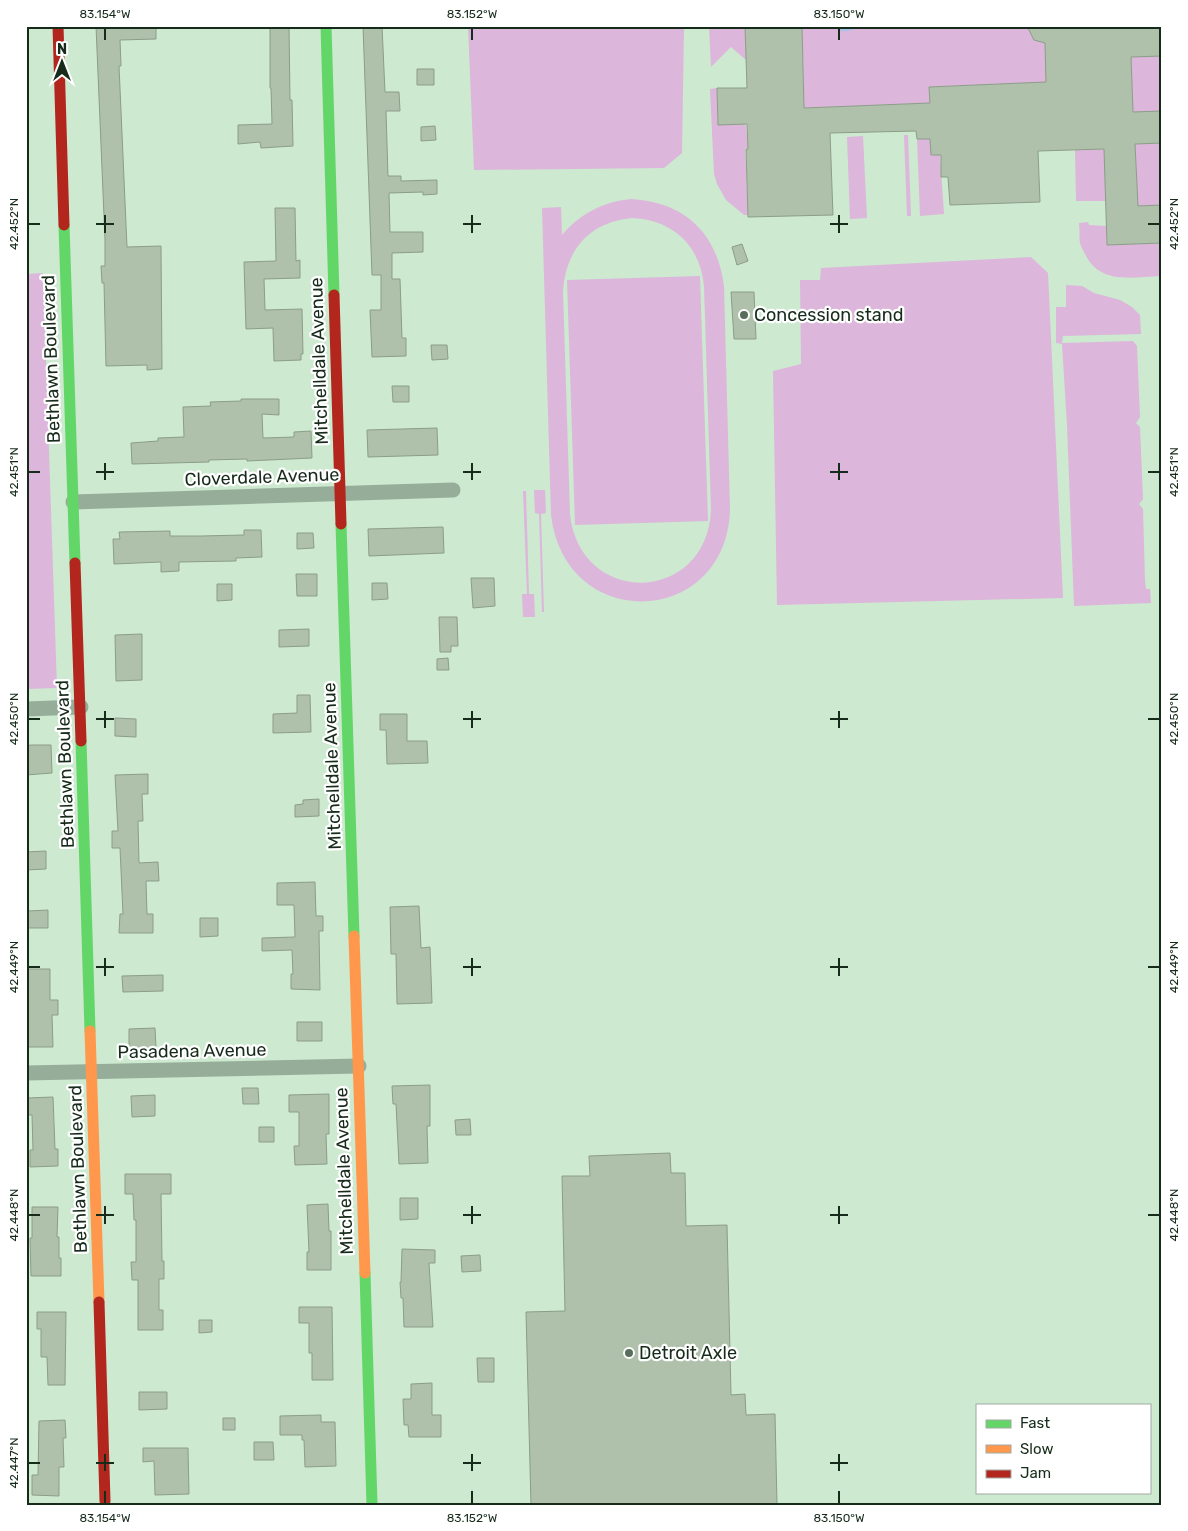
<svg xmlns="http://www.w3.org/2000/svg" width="1188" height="1531" font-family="Rubik,sans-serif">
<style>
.green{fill:#dcb6db;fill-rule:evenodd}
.water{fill:#a9c2e9}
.building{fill:#afc0ab;stroke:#8c9d88}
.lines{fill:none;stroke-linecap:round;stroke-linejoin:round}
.street{stroke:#96ae99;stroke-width:15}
.fast{stroke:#63d668;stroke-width:11}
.slow{stroke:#ff974d;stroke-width:11}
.jam{stroke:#b3261e;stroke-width:11}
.ticks{fill:none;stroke:#172b1b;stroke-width:2}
.poi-dot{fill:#576e5a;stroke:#fff;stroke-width:2}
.labels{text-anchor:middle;stroke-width:4.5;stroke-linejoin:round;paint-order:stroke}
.poi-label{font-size:18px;fill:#172b1b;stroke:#fff;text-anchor:start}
.street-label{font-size:18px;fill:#172b1b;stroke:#fff}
.neatline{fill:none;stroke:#172b1b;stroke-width:2}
.ticks-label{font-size:12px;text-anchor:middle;fill:#172b1b}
</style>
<rect width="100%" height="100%" fill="#cde9d0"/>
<path class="green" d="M 468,26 L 684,26 L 682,153 L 664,168 L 474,170 Z
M 709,26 L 745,26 L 746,60 L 731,47 L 711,67 Z
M 802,26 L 1028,26 L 1034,40 L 1045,43 L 1045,67 L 1054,70 L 1050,82 L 930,87 L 930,103 L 799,108 L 804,86 Z
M 1162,56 L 1162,111 L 1133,112 L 1131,57 Z
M 717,88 L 718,125 L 744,124 L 746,126 L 748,148 L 745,148 L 748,215 L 744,215 L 726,200 L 717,184 L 714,174 L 710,89 Z
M 904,135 L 908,135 L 911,216 L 907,216 Z
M 863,136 L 867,218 L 850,219 L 847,137 Z
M 917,139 L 930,139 L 931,155 L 940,155 L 944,214 L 920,216 Z
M 1162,143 L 1162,205 L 1138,206 L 1135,144 Z
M 1105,149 L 1106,201 L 1076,201 L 1075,150 Z
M 631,199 C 685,202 717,233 724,286 L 730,510 C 726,628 565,634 551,515 L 542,208 L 561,207 L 562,235 C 581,213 603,202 631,199 ZM 632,218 C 673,220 700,245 704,286 L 711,510 C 707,604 581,608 570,515 L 563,291 C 566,249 590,222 632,218 Z
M 1088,222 L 1089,225 L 1106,226 L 1107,245 L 1162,243 L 1162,276 C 1132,277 1100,285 1085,254 C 1083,250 1081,247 1080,243 C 1079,237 1080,230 1079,223 Z
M 1031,257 L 1048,273 L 1063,598 L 777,605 L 773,371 L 801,364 L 800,280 L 820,280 L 821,268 Z
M 43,273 L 57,688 L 26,689 L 26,274 Z
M 700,276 L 708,521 L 575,525 L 567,280 Z
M 1066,285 L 1082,286 L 1094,293 L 1120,300 L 1132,307 L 1140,315 L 1141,334 L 1063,336 L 1062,343 L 1133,341 L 1137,346 L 1140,417 L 1136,423 L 1140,427 L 1143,499 L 1139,504 L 1143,509 L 1145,581 L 1146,589 L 1150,589 L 1151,603 L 1074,606 L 1067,425 L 1062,344 L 1056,343 L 1056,307 L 1066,307 Z
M 534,490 L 545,490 L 546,513 L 541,514 L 544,612 L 542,612 L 539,514 L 535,513 Z
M 523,491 L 526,491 L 529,594 L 534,594 L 535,617 L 523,617 L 522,594 L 527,594 Z"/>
<path class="water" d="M 832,26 L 858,26 C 850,33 840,33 832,26 Z"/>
<path class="building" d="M 96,26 L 156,26 L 156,39 L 120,40 L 121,66 L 119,66 L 127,247 L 161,246 L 162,369 L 147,370 L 147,365 L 106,366 L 104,283 L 102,283 L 101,266 L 105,266 L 105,240 Z
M 270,26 L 289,26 L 290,100 L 292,100 L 293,146 L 261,148 L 260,142 L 238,144 L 238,125 L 272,124 L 271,88 L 270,88 Z
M 363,26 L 382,26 L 385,92 L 399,92 L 400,111 L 386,111 L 388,176 L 401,176 L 401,181 L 437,180 L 437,194 L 423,195 L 423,192 L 389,193 L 390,232 L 423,232 L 423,252 L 392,253 L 392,279 L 400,279 L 402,338 L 406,338 L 406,356 L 372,357 L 370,310 L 381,310 L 381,275 L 372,275 Z
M 745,26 L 802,26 L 804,108 L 930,103 L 929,87 L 1046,82 L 1045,43 L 1034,40 L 1027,26 L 1162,26 L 1162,56 L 1131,57 L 1133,112 L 1162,111 L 1162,143 L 1135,144 L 1138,206 L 1162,205 L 1162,243 L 1107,245 L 1104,149 L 1038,151 L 1040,202 L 950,205 L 948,177 L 941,177 L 941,155 L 931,155 L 930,139 L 917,139 L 916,131 L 830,133 L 833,215 L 748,217 L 746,149 L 748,149 L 747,124 L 718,125 L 717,88 L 747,88 Z
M 417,69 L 434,69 L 434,85 L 417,85 Z
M 435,126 L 436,140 L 421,141 L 421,127 Z
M 275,208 L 295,208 L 296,261 L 300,260 L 300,278 L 264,279 L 265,310 L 302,309 L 303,354 L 301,354 L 301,360 L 274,361 L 273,328 L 246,329 L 244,262 L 276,261 Z
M 742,244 L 748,261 L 737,265 L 732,247 Z
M 731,292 L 754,292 L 756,339 L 734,339 Z
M 431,345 L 447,345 L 448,359 L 432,360 Z
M 392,386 L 409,386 L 409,402 L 393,402 Z
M 241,399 L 279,399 L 279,415 L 262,414 L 263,438 L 294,437 L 294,432 L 311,431 L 312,458 L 247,461 L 247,459 L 209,460 L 209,462 L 132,464 L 131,443 L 158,441 L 158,438 L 184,437 L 183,407 L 211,406 L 210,402 L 241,401 Z
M 437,428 L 438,455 L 368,457 L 367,430 Z
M 443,527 L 444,553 L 369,556 L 368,529 Z
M 244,530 L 261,530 L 262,557 L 236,558 L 236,561 L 179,562 L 179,571 L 161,572 L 161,562 L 114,564 L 113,539 L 120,539 L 119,532 L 170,531 L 170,536 L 201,536 L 244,535 Z
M 297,533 L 313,533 L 314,548 L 297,549 Z
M 296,574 L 317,574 L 317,596 L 297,596 Z
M 471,578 L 494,578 L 495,606 L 473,608 Z
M 372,583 L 387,583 L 388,599 L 372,600 Z
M 217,584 L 232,584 L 232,600 L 217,601 Z
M 439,617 L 457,617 L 458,646 L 451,646 L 451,652 L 440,652 Z
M 309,629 L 309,646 L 279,647 L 279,630 Z
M 142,634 L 142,680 L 116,681 L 115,635 Z
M 448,658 L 449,670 L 437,670 L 437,659 Z
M 297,695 L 310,695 L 311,732 L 273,733 L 273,714 L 297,713 Z
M 380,714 L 407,714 L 407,741 L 427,741 L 428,763 L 387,764 L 386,730 L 380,730 Z
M 115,718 L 136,719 L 136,737 L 115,736 Z
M 31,745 L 51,745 L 52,773 L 26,775 L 26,746 Z
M 148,774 L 148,794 L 142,794 L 143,821 L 138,821 L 139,863 L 158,862 L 159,881 L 146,881 L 147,914 L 153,914 L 153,933 L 119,933 L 120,914 L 123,914 L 120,848 L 112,848 L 112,831 L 118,831 L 115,775 Z
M 319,799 L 319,816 L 295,817 L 295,805 L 303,804 L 303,800 Z
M 46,851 L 46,869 L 26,870 L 26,852 Z
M 315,882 L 316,916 L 323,916 L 323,931 L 319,931 L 320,990 L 291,989 L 291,974 L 293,974 L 292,950 L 262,951 L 262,938 L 295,937 L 294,905 L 277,905 L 277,883 Z
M 419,906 L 421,948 L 430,947 L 432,1003 L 397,1004 L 396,954 L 391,954 L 390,907 Z
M 48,910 L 48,928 L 28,928 L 28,911 Z
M 200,918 L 218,918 L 218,936 L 200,937 Z
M 26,969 L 50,969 L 50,1000 L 58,1000 L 58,1015 L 52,1015 L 53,1047 L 26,1047 Z
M 163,975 L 163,991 L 123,992 L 122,976 Z
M 297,1022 L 322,1022 L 322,1041 L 297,1041 Z
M 155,1028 L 156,1048 L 129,1049 L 129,1029 Z
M 430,1085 L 430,1126 L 427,1126 L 428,1163 L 399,1164 L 396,1104 L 393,1104 L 392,1086 Z
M 242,1088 L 258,1088 L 259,1104 L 243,1104 Z
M 329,1094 L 329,1134 L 326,1134 L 327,1164 L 295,1165 L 294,1146 L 299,1146 L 299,1112 L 289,1112 L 289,1095 Z
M 155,1095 L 155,1116 L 132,1117 L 131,1096 Z
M 53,1097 L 55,1149 L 58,1149 L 58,1166 L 30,1167 L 30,1150 L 33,1150 L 32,1115 L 28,1115 L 27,1098 Z
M 470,1119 L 471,1135 L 456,1135 L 455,1120 Z
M 259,1127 L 274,1127 L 274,1142 L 259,1142 Z
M 670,1153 L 671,1173 L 685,1173 L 686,1226 L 727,1225 L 731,1395 L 745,1394 L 746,1415 L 775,1414 L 777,1505 L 531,1505 L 526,1312 L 565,1311 L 562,1176 L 590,1176 L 589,1156 Z
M 125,1174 L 171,1174 L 171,1194 L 161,1194 L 162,1261 L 164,1261 L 164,1279 L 159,1279 L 159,1310 L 163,1310 L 163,1330 L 138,1330 L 138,1280 L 132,1280 L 131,1262 L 136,1262 L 136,1220 L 134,1220 L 133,1194 L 125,1194 Z
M 400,1198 L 418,1198 L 418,1219 L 400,1220 Z
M 328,1204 L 329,1231 L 331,1231 L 331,1270 L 307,1270 L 307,1252 L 309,1252 L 307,1205 Z
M 32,1207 L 58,1207 L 57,1237 L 59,1237 L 59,1258 L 61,1258 L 61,1276 L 31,1276 L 30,1238 L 32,1238 Z
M 402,1249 L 435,1250 L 435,1263 L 429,1263 L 433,1327 L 404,1327 L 403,1298 L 401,1298 L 400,1282 L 401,1282 Z
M 480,1255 L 481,1271 L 462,1272 L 461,1256 Z
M 299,1307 L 332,1307 L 333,1380 L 312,1380 L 312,1353 L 309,1353 L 309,1323 L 299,1323 Z
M 37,1312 L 66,1312 L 65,1385 L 48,1385 L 47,1357 L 41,1357 L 41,1329 L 37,1329 Z
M 199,1320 L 212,1320 L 212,1332 L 199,1333 Z
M 477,1358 L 494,1358 L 494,1382 L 478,1382 Z
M 432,1383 L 432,1415 L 441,1415 L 441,1437 L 409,1437 L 408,1425 L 404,1425 L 403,1399 L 411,1399 L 411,1384 Z
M 139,1392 L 167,1392 L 167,1409 L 139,1410 Z
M 321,1415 L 321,1422 L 335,1422 L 336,1466 L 305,1467 L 304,1440 L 302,1440 L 302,1435 L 280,1435 L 280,1416 Z
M 223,1418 L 235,1418 L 235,1430 L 223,1430 Z
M 65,1420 L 66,1438 L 63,1438 L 64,1467 L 59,1467 L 59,1496 L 32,1495 L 32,1475 L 38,1475 L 39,1421 Z
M 254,1442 L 273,1442 L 274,1460 L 254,1460 Z
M 143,1448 L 188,1448 L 189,1494 L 155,1495 L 154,1461 L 143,1462 Z"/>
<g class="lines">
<path class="street" d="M 73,502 L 453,490
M 26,709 L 81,707
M 26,1073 L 359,1066"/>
<path class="fast" d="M 326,26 L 334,295
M 64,225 L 75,563
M 341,524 L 354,936
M 81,741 L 90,1031
M 365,1273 L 372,1505"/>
<path class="slow" d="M 354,936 L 365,1273
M 90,1031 L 99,1302"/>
<path class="jam" d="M 58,26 L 64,225
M 334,295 L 341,524
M 75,563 L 81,741
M 99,1302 L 105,1501"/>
</g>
<path class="ticks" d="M 105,28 L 105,40M 472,28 L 472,40M 839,28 L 839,40M 105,215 L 105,233M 472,215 L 472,233M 839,215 L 839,233M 28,224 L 40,224M 96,224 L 114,224M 463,224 L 481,224M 830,224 L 848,224M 1148,224 L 1160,224M 105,463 L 105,480M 472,463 L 472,480M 839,463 L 839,480M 28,472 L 40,472M 96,472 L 114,472M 463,472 L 481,472M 830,472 L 848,472M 1148,472 L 1160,472M 105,711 L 105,728M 472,711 L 472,728M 839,711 L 839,728M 28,719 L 40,719M 96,719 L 114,719M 463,719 L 481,719M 830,719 L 848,719M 1148,719 L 1160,719M 105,958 L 105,976M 472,958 L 472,976M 839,958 L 839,976M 28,967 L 40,967M 96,967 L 114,967M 463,967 L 481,967M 830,967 L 848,967M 1148,967 L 1160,967M 105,1206 L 105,1224M 472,1206 L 472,1224M 839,1206 L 839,1224M 28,1215 L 40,1215M 96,1215 L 114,1215M 463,1215 L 481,1215M 830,1215 L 848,1215M 1148,1215 L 1160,1215M 105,1454 L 105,1471M 472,1454 L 472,1471M 839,1454 L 839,1471M 28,1463 L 40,1463M 96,1463 L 114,1463M 463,1463 L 481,1463M 830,1463 L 848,1463M 105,1491 L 105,1504M 472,1491 L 472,1504M 839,1491 L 839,1504"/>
<g class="poi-dot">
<circle cx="744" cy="315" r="5"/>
<circle cx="629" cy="1353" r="5"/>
</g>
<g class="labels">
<g class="poi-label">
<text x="754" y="321">Concession stand</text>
<text x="639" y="1359">Detroit Axle</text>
</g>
<g class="street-label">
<text transform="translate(51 359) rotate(-92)" y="6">Bethlawn Boulevard</text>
<text transform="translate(319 361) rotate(-92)" y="6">Mitchelldale Avenue</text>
<text transform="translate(262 477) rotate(-2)" y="6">Cloverdale Avenue</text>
<text transform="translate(65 764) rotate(-92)" y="6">Bethlawn Boulevard</text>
<text transform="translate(332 766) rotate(-92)" y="6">Mitchelldale Avenue</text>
<text transform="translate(192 1051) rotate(-1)" y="6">Pasadena Avenue</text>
<text transform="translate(78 1169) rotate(-92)" y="6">Bethlawn Boulevard</text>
<text transform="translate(344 1171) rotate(-92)" y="6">Mitchelldale Avenue</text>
</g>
</g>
<rect width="1188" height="1531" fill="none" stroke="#ffffff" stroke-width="55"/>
<rect x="976" y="1404" width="175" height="90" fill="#ffffff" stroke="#a2aaa4"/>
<rect x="986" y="1420" width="25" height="8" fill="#63d668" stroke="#a2aaa4"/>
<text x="1020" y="1428" font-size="15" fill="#172b1b">Fast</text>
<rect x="986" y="1445" width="25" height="8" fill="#ff974d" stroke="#a2aaa4"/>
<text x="1020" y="1454" font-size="15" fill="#172b1b">Slow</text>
<rect x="986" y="1470" width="25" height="8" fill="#b3261e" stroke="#a2aaa4"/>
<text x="1020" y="1478" font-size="15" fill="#172b1b">Jam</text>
<g transform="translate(62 62)" stroke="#ffffff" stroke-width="4" paint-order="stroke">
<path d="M0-4L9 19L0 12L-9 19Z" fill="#172b1b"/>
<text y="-8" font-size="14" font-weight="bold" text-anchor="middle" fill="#172b1b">N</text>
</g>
<rect x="28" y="28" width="1132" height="1476" class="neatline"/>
<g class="ticks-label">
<text x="105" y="18">83.154°W</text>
<text x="472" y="18">83.152°W</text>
<text x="839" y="18">83.150°W</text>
<text transform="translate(14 224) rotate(-90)" y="4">42.452°N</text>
<text transform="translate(1174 224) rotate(-90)" y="4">42.452°N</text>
<text transform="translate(14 472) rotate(-90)" y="4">42.451°N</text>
<text transform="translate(1174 472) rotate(-90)" y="4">42.451°N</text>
<text transform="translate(14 719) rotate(-90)" y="4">42.450°N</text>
<text transform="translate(1174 719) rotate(-90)" y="4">42.450°N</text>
<text transform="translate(14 967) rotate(-90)" y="4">42.449°N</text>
<text transform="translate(1174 967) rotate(-90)" y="4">42.449°N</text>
<text transform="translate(14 1215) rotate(-90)" y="4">42.448°N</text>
<text transform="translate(1174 1215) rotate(-90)" y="4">42.448°N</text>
<text transform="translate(14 1463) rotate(-90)" y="4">42.447°N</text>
<text x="105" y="1522">83.154°W</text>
<text x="472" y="1522">83.152°W</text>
<text x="839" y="1522">83.150°W</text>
</g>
</svg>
